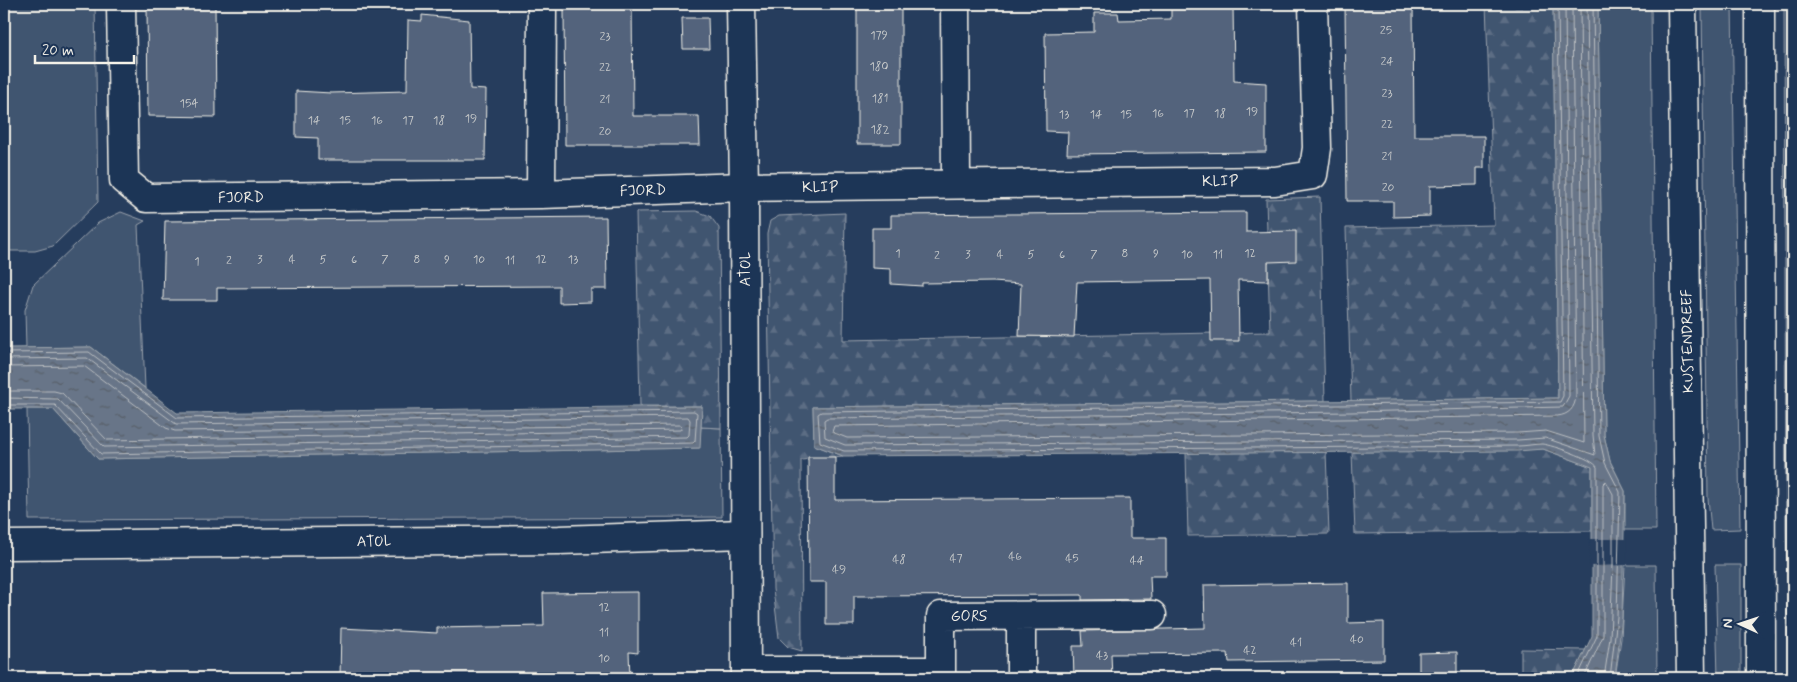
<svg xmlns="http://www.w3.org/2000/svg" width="1797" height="682" font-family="Mynerve,sans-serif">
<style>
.green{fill:#40546f;stroke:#9aa2ac}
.forest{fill:url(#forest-firs);stroke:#9aa2ac}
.water{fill:url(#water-ripples);stroke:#9fa7ae}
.pier{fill:#263d5d}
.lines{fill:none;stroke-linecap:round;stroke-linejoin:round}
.shore{stroke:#bcbfc2;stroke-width:1}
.building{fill:#52647b;stroke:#f4f1e8}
.street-casing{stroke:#f4f1e8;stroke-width:31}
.secondary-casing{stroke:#f4f1e8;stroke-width:31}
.street{stroke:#1d3557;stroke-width:28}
.secondary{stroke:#1d3557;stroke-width:28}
.labels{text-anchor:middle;stroke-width:4;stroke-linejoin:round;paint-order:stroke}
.number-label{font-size:12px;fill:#cccecd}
.street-label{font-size:15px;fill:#f4f1e8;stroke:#1d3557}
</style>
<defs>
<pattern id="forest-firs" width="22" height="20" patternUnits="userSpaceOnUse" patternTransform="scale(1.25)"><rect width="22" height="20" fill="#40546f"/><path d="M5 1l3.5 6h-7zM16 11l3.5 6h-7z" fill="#5c6d84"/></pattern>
<pattern id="water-ripples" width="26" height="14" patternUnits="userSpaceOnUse" patternTransform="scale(1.25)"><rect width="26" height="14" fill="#677588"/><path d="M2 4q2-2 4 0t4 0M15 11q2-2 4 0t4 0" fill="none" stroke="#585e67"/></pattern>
</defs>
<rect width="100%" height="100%" fill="#263d5d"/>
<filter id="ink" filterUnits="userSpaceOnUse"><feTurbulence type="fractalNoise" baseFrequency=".02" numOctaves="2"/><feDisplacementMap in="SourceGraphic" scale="10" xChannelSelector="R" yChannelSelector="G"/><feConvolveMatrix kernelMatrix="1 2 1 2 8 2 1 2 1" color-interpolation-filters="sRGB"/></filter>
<g filter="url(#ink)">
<path class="green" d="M 4,4 L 95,4 L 98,202 L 53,246 L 35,251 L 11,251 L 4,246 Z
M 1598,4 L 1651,4 L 1656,530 L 1625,530 L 1625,491 L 1610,461 L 1604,435 Z
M 1702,4 L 1732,4 L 1740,529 L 1711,530 L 1708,498 Z
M 1784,4 L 1793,4 L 1793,678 L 1789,678 L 1786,529 Z
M 121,212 L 145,221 L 138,225 L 145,388 L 91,347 L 26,348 L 25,310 L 33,285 L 98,223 Z
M 27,409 L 53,409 L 98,459 L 699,448 L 701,427 L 721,428 L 722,517 L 29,520 Z
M 1625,565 L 1656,565 L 1657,678 L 1615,678 L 1621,639 Z
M 1715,565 L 1741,565 L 1741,678 L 1718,678 Z"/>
<path class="forest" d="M 1486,4 L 1553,4 L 1558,398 L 1351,401 L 1346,228 L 1494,225 Z
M 1320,197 L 1325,401 L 813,407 L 814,445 L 843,456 L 801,460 L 802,651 L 788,647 L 779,638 L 773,589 L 767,234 L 770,221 L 779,216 L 845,213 L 843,340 L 1270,332 L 1266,199 Z
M 696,211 L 710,216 L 719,228 L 721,428 L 701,427 L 702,406 L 640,406 L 636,212 Z
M 1543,449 L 1592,467 L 1592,531 L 1355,534 L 1352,452 Z
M 1326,452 L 1329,534 L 1188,536 L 1186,453 Z
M 1521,649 L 1586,650 L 1572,678 L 1521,678 Z"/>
<path class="water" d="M 1553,4 L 1598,4 L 1604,435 L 1610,461 L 1625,491 L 1622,617 L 1615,678 L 1572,678 L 1592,636 L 1592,467 L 1543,449 L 1518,451 L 843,456 L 814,445 L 813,407 L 1558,398 Z
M 91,347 L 177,413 L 702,406 L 700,448 L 98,459 L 53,409 L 4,409 L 4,348 Z"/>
<path class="pier" d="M 1590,539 L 1627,539 L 1627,565 L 1589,566 Z"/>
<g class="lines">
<path class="shore" d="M 1558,4 L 1563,396 L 1560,402 L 821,412 L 818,414 L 820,442 L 844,451 L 1518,446 C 1526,446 1534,444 1542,444 C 1552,445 1594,459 1597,467 L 1597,636 L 1577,678
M 1565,4 L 1569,396 L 1563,407 L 1351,412 L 827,418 L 824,420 L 825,437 L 845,445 L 1518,440 L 1545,438 L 1595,455 L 1593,435 L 1587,4
M 1572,4 L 1576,396 C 1575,408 1569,415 1557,416 L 834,426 L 832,432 L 847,438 L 1518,433 L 1546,431 L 1584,443 L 1580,4
M 1593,4 L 1599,436 L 1605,463 L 1620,492 L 1617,617 L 1610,678
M 4,353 L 89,352 L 177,418 L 694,411 L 697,413 L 695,441 L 693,443 L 101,454 L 55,405 L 4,405
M 4,359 L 87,358 L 176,424 L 688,417 L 690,420 L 689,435 L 687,437 L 104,447 L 58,399 L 4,398
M 4,367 L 84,366 L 166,428 L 175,431 L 680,425 L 682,427 L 680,430 L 107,440 L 62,393 L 54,391 L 4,391
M 1584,678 L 1603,636 L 1603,484 L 1606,481 L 1613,494 L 1613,565 L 1610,638 L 1604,678"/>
</g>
<path class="building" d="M 147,4 L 215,4 L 216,117 L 148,116 Z
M 588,4 L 632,4 L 633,116 L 699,116 L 700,145 L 565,145 L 564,9 L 588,9 Z
M 857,4 L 901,4 L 901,144 L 857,144 Z
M 1345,4 L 1413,4 L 1414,136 L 1484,136 L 1484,168 L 1477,168 L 1477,185 L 1430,186 L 1430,216 L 1393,217 L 1393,201 L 1347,201 Z
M 1233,6 L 1234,81 L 1266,83 L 1266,152 L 1067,154 L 1068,132 L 1046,131 L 1045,33 L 1094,32 L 1094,13 L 1118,13 L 1119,20 L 1171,19 L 1171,7 Z
M 422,15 L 469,20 L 470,89 L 486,90 L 485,160 L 318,160 L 318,138 L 296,137 L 296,91 L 331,93 L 407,91 L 408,20 L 422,21 Z
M 682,18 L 708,18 L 709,49 L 683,49 Z
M 1246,212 L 1246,232 L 1296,231 L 1296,261 L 1268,262 L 1268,281 L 1238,280 L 1239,341 L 1211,341 L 1210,280 L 1077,282 L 1074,337 L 1019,336 L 1021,284 L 993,282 L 922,283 L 922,286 L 891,284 L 891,269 L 872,268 L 872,228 L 891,228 L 891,215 Z
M 606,217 L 607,289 L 591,289 L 591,302 L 559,303 L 559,286 L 217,288 L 217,300 L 163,300 L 165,221 Z
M 808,457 L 835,457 L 835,500 L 1130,498 L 1130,538 L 1166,538 L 1166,576 L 1150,576 L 1151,599 L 1082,600 L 1082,595 L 854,596 L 854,625 L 826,625 L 826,582 L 809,582 Z
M 1348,583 L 1348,623 L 1384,622 L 1384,660 L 1229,662 L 1228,653 L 1111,654 L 1112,678 L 1074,678 L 1073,646 L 1083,646 L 1082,631 L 1205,628 L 1204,585 Z
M 638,592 L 638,653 L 629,652 L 630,678 L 340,678 L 341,628 L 437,633 L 437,628 L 544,626 L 543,593 Z
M 1457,652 L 1457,678 L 1419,678 L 1419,653 Z"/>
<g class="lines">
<defs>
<path id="street" d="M 121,4 L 124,180 L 146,198 L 541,194 L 744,187 L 1275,181 L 1313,175 L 1317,148 L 1313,4
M 955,4 L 956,184
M 541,194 L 542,4
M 4,545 L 559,540 L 745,534
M 746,671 L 941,671
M 941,678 L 941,616 L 1152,615
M 1021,678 L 1021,616"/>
<path id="secondary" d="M 741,4 L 744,187 L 746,678
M 1682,4 L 1691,678
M 1760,4 L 1761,678"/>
</defs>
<use href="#street" class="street-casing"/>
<use href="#secondary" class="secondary-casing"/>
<use href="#street" class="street"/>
<use href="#secondary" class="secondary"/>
</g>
</g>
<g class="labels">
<g class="number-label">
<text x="1386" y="34">25</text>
<text x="879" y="39">179</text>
<text x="605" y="40">23</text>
<text x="1387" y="65">24</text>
<text x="879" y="70">180</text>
<text x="605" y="71">22</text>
<text x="1387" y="97">23</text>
<text x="880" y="102">181</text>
<text x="605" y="103">21</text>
<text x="189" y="107">154</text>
<text x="1252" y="115">19</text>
<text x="1158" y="117">16</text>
<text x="1189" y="117">17</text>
<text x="1220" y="117">18</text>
<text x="1064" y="118">13</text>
<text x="1096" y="118">14</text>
<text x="1126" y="118">15</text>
<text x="471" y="122">19</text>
<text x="314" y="124">14</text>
<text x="345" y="124">15</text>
<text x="377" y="124">16</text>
<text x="408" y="124">17</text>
<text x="439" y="124">18</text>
<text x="1387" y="128">22</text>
<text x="880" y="133">182</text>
<text x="605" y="135">20</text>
<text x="1387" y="160">21</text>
<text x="1388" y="191">20</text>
<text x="898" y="257">1</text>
<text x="1125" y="257">8</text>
<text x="1156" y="257">9</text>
<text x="1250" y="257">12</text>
<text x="968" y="258">3</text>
<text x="1000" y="258">4</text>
<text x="1031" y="258">5</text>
<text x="1062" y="258">6</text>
<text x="1094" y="258">7</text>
<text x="1187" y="258">10</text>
<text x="1218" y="258">11</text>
<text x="937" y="259">2</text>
<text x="260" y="263">3</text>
<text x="292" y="263">4</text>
<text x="323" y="263">5</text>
<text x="354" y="263">6</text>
<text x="385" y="263">7</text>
<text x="417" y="263">8</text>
<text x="447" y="263">9</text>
<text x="479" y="263">10</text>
<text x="541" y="263">12</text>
<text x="573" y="263">13</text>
<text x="229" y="264">2</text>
<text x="510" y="264">11</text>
<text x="197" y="265">1</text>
<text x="1015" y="560">46</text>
<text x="956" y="562">47</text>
<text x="1072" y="562">45</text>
<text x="899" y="563">48</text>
<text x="1137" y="564">44</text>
<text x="839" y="573">49</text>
<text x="604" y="611">12</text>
<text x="604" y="636">11</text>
<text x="1357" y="643">40</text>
<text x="1296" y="646">41</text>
<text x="1250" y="654">42</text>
<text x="1102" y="659">43</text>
<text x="604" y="662">10</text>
</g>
<g class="street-label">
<text x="1220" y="186">KLIP</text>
<text x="820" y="192">KLIP</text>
<text transform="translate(643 190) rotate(-2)" y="5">FJORD</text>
<text transform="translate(241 197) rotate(-1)" y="5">FJORD</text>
<text transform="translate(745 269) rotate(-90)" y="5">ATOL</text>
<text transform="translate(1687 341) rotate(-91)" y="5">KUSTENDREEF</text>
<text transform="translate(374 541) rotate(-1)" y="5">ATOL</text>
<text x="969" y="621">GORS</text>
</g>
</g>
<rect width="1797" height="682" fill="none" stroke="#1d3557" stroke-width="20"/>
<rect x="10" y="10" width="1777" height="662" fill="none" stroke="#f4f1e8" stroke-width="2" filter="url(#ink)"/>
<g transform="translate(1740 624) rotate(273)" stroke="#1d3557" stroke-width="4" paint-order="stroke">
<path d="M0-4L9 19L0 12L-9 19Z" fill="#f4f1e8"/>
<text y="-8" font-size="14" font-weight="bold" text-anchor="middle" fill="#f4f1e8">N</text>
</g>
<path d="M35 55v8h99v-8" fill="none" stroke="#f4f1e8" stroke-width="2.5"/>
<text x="42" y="55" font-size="15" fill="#f4f1e8" stroke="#1d3557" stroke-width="4" paint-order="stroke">20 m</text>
</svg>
